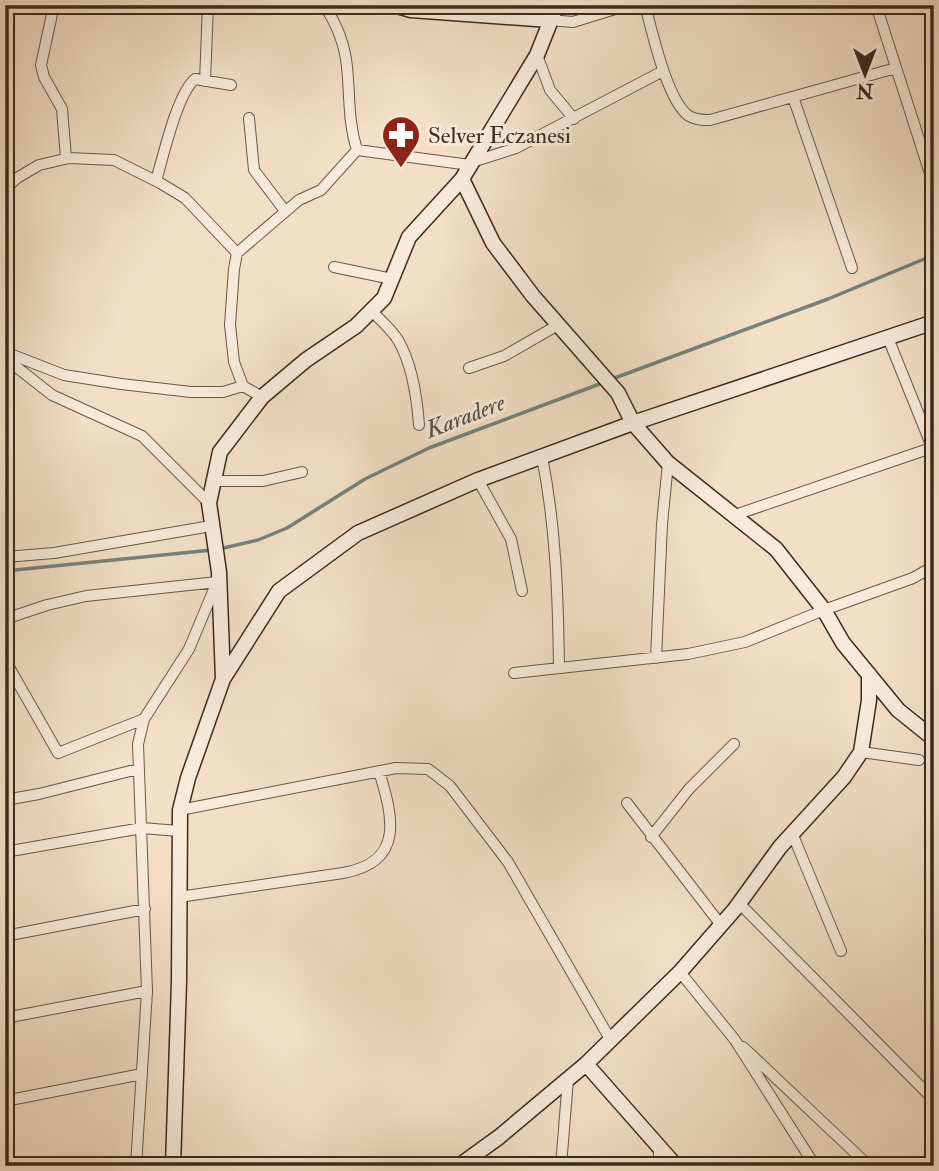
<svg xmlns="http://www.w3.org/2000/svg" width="939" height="1171" font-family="'IM FELL Double Pica',serif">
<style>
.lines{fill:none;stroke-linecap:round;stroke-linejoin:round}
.stream{stroke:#75827c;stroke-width:3.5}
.street-casing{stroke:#695848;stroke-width:12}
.secondary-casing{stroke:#3b2b1e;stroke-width:17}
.street{stroke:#f7eada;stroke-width:10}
.secondary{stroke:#f7eada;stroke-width:14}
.labels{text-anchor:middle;stroke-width:6;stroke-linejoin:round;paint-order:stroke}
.poi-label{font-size:23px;fill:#3b2b1e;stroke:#f7eada;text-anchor:start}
.water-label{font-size:24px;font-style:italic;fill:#534f45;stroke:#f7eada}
</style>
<rect width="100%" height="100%" fill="#f2dfc6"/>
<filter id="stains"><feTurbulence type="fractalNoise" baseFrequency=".00286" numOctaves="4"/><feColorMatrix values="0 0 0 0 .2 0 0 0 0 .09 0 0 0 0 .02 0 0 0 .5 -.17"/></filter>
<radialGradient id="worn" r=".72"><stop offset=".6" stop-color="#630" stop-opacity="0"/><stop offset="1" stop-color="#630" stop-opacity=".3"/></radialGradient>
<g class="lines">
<path class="stream" d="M 612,379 L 828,299 L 934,255
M 219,549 L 258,540 L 287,528 L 365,479 L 429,448 L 605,382
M 5,571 L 212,550"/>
<defs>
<path id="street" d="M 54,5 L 41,65 L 44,77 L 62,109 L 66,158
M 324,5 C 336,23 345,45 347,67 C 350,96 348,122 357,150 L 470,165
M 645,5 C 652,31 667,101 689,116 C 696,120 703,120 710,120 L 896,68
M 876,5 L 934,186
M 550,20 L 573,22 L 628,5
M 537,55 L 550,90 L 574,119
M 205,81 L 208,5
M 793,97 L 852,268
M 249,118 L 254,170 L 285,211
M 472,162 L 516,148 L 663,71
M 156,181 C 163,157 177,94 195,79 L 231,85
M 5,189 L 17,178 L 39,165 L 69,158 L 114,160 L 160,183 L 185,198 L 237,253
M 334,267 L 392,279
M 372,311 C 380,320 391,329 398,340 C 412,364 417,397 419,425
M 888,338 L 932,447
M 5,352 L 64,375 L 121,384 L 191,392 L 223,392 L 243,386
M 5,358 L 52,395 L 142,436 L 209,503
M 469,368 L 504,356 L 558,325
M 262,397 L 243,386 L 234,362 L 230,325 L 234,269 L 237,253 L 299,200 L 321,190 L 357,150
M 542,457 C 556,527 558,596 559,668
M 478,480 L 511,539 L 522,591
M 214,481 L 263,481 L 302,472
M 732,516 L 934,447
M 5,557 L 54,553 L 211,526
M 5,619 L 47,605 L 86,596 L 217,582 L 189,649 L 144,719 L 138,744 L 147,991 L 136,1166
M 656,658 L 662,524 L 668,463
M 5,660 L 58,753 L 144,719
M 514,673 L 688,654 L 745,642 L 824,610 L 913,578 L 934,566
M 861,752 L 919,760
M 5,800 L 39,794 L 138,769
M 627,803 L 721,925
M 180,810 L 396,768 L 428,769 L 450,786 L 508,862 L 610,1039
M 792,833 L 841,951
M 651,837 L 689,789 L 734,744
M 5,852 L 142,828 L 179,831
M 179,897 L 343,873 C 405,862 393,817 379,771
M 739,903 L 934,1100
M 5,936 L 145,909
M 680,972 L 735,1040 L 815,1166
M 5,1018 L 147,991
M 743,1047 L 869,1166
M 5,1101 L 142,1074
M 115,1166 L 136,1163
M 561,1166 L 568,1079
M 659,1166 L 659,1147"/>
<path id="secondary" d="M 394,5 L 411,10 L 550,20
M 462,179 L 493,243 L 533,296 L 618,393 L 633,423 L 668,463 L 776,549 L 824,610 L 843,643 L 898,710 L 934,739
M 223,679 L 279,591 L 358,533 L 478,480 L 633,423 L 934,322
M 586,1064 L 676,1166
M 173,1166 L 179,981 L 180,810 L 188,778 L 223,679 L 219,572 L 209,503 L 220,452 L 262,397 L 306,360 L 356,326 L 384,298 L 409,237 L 462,179 L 537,55 L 557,5
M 459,1166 L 499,1137 L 586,1064 L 680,972 L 735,909 L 780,847 L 844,777 L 861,752 L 869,700 L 869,674"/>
</defs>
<use href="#street" class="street-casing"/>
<use href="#secondary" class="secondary-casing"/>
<use href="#street" class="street"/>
<use href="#secondary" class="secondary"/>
</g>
<defs>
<symbol id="pharmacy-pin" viewBox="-11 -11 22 30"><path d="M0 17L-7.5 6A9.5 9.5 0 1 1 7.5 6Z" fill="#8f2418" stroke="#f7eada"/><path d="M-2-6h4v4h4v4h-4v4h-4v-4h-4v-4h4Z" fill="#fff"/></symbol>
</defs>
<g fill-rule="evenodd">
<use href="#pharmacy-pin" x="379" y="113" width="44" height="60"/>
</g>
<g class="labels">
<g class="poi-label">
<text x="428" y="143">Selver Eczanesi</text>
</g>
<g class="water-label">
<text transform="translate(465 416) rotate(-21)" y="8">Karadere</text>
</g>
</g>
<rect width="939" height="1171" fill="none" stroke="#f2dfc6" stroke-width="28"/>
<rect x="7" y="7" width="925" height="1157" fill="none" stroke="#3b2b1e" stroke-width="3.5"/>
<rect x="14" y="14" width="911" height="1143" fill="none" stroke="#3b2b1e" stroke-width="2"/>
<g transform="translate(865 74) rotate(180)" stroke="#f7eada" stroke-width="5" paint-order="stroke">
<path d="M0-5L12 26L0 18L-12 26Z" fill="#3b2b1e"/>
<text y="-10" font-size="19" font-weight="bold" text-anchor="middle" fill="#3b2b1e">N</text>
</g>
<rect width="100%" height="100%" filter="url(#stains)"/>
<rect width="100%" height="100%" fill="url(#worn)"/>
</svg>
